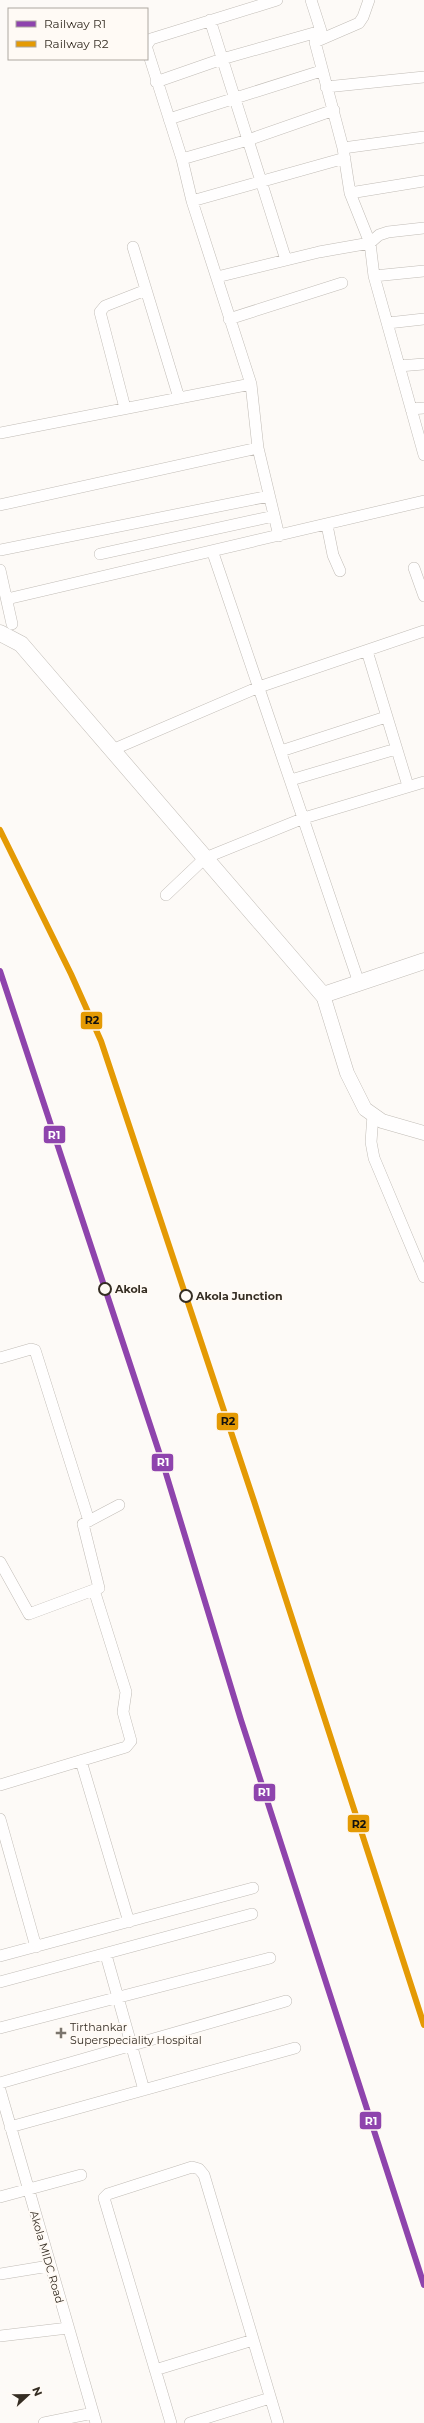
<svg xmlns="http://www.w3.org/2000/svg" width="424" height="2423" font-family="Montserrat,sans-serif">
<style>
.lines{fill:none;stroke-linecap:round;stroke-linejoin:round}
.minor-casing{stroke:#c1bcb6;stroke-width:12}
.major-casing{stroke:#c1bcb6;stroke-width:15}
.highway-casing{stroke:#c1bcb6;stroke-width:17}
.minor{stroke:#fffefe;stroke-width:11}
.major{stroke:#fffefe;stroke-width:14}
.highway{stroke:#fffefe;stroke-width:16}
.rail-1-casing{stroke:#fffaf5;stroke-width:9}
.rail-2-casing{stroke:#fffaf5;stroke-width:9}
.rail-1{stroke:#8e44ad;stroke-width:6}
.rail-2{stroke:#e49a04;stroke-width:6}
.stop-dot{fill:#fffaf5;stroke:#352d23;stroke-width:2}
.poi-dot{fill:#7b756d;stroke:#fffaf5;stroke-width:1.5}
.labels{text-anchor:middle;stroke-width:4;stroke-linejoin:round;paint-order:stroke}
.stop-label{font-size:11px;font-weight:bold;fill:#352d23;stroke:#fffaf5;text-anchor:start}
.poi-label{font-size:11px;fill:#352d23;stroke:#fffaf5;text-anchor:start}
.street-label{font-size:11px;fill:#352d23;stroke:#fffaf5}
.line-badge{stroke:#fffaf5;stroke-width:1.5}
.badge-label{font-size:11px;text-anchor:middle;font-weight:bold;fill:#fff}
.pale-badge-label{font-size:11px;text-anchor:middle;font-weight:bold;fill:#111}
</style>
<rect width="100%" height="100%" fill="#fdfaf7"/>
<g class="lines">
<defs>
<path id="minor" d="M 311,0 L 321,31 L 315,42 L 343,148 L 350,193 L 370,243 L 374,276 L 424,455
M 210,20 L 286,260
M 315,42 L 359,23 L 363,17 L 369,0
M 147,45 L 151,39 L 277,0
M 147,49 L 182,159 L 192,201
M 156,82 L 222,59 L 321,31
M 326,87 L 424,77
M 169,119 L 321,71
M 343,148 L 424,137
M 182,159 L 248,140 L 334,110
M 350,193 L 424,181
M 133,247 L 179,398
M 374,276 L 424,271
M 217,277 L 319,252 L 370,243 L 379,235 L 388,232 L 424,228
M 229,319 L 342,283
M 388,323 L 424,319
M 399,366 L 424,364
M 251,384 L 258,448 L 279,536
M 125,408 L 100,312 L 105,306 L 146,290
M 411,409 L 424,408
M 0,433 L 251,384 L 192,201 L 345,158
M 0,505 L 258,448
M 327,525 L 333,555 L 340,571
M 0,550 L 269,496
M 213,553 L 359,983
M 100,554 L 274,516
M 414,568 L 424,596
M 0,570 L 12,624
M 7,599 L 424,501
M 367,651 L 408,786
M 112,750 L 259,687 L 424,631
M 281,751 L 386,717
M 291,780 L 396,749
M 166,895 L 205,858 L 304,818 L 424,782
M 373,1115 L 371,1142 L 374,1158 L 424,1277
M 0,1358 L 31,1349 L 35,1350 L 89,1521
M 0,1562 L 29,1614 L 99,1588 L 83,1524 L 119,1505
M 81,1761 L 129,1922
M 0,1785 L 126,1747 L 131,1741 L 123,1712 L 126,1692 L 94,1590
M 0,1819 L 36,1947
M 106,1955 L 144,2090
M 0,1956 L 253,1888
M 0,1982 L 252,1914
M 0,2028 L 270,1958
M 0,2083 L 286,2001
M 0,2090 L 96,2423
M 10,2127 L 295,2048
M 0,2197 L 81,2175
M 0,2274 L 49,2266
M 0,2336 L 68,2328
M 155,2370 L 253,2340
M 44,2423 L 93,2413
M 171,2423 L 104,2198 L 108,2194 L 192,2167 L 199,2169 L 204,2175 L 278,2423
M 190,2423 L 270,2398"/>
<path id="major" d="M 323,995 L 347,1073 L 365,1109 L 382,1121 L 424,1133"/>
<path id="highway" d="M 0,633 L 21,644 L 323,995 L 424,961"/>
</defs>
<use href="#minor" class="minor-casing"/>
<use href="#major" class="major-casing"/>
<use href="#highway" class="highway-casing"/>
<use href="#minor" class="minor"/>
<use href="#major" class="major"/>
<use href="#highway" class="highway"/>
<defs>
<path id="rail-1" d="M 0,971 L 164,1467 L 241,1720 L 424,2285"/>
<path id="rail-2" d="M 0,830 L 71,974 L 101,1041 L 254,1501 L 424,2025"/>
</defs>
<use href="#rail-1" class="rail-1-casing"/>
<use href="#rail-2" class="rail-2-casing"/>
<use href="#rail-1" class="rail-1"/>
<use href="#rail-2" class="rail-2"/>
</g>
<g class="stop-dot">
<circle cx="105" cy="1289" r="6"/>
<circle cx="186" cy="1296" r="6"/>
</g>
<path class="poi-dot" d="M59 2027h4v4h4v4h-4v4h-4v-4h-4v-4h4z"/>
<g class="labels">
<g class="stop-label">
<text x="115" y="1293">Akola</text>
<text x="196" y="1300">Akola Junction</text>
</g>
<g class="poi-label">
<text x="70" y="2031">Tirthankar<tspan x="70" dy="13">Superspeciality Hospital</tspan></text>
</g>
<g class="street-label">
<text transform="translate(47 2257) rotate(74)" y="4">Akola MIDC Road</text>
</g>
</g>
<g class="line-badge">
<rect x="80" y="1011" width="23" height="19" rx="4" fill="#e49a04"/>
<rect x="43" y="1125" width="23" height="19" rx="4" fill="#8e44ad"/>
<rect x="216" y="1412" width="23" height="19" rx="4" fill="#e49a04"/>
<rect x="151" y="1453" width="23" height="19" rx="4" fill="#8e44ad"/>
<rect x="253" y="1783" width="23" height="19" rx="4" fill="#8e44ad"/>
<rect x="347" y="1814" width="23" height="19" rx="4" fill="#e49a04"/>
<rect x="359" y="2111" width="23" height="19" rx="4" fill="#8e44ad"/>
</g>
<g class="badge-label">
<text x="54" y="1139">R1</text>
<text x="163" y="1466">R1</text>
<text x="264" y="1796">R1</text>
<text x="371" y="2125">R1</text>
</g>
<g class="pale-badge-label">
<text x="92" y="1024">R2</text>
<text x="228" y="1425">R2</text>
<text x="359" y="1828">R2</text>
</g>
<rect x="8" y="8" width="140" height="52" fill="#fffaf5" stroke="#aea8a1"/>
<rect x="16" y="21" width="20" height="6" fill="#8e44ad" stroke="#aea8a1"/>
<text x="44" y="28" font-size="12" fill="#352d23">Railway R1</text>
<rect x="16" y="41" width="20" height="6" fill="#e49a04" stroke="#aea8a1"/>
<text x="44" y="48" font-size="12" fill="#352d23">Railway R2</text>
<g transform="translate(28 2395) rotate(68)" stroke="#fffaf5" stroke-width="3" paint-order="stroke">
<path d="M0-3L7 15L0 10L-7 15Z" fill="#352d23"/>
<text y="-6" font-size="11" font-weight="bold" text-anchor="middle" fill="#352d23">N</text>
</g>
</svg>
